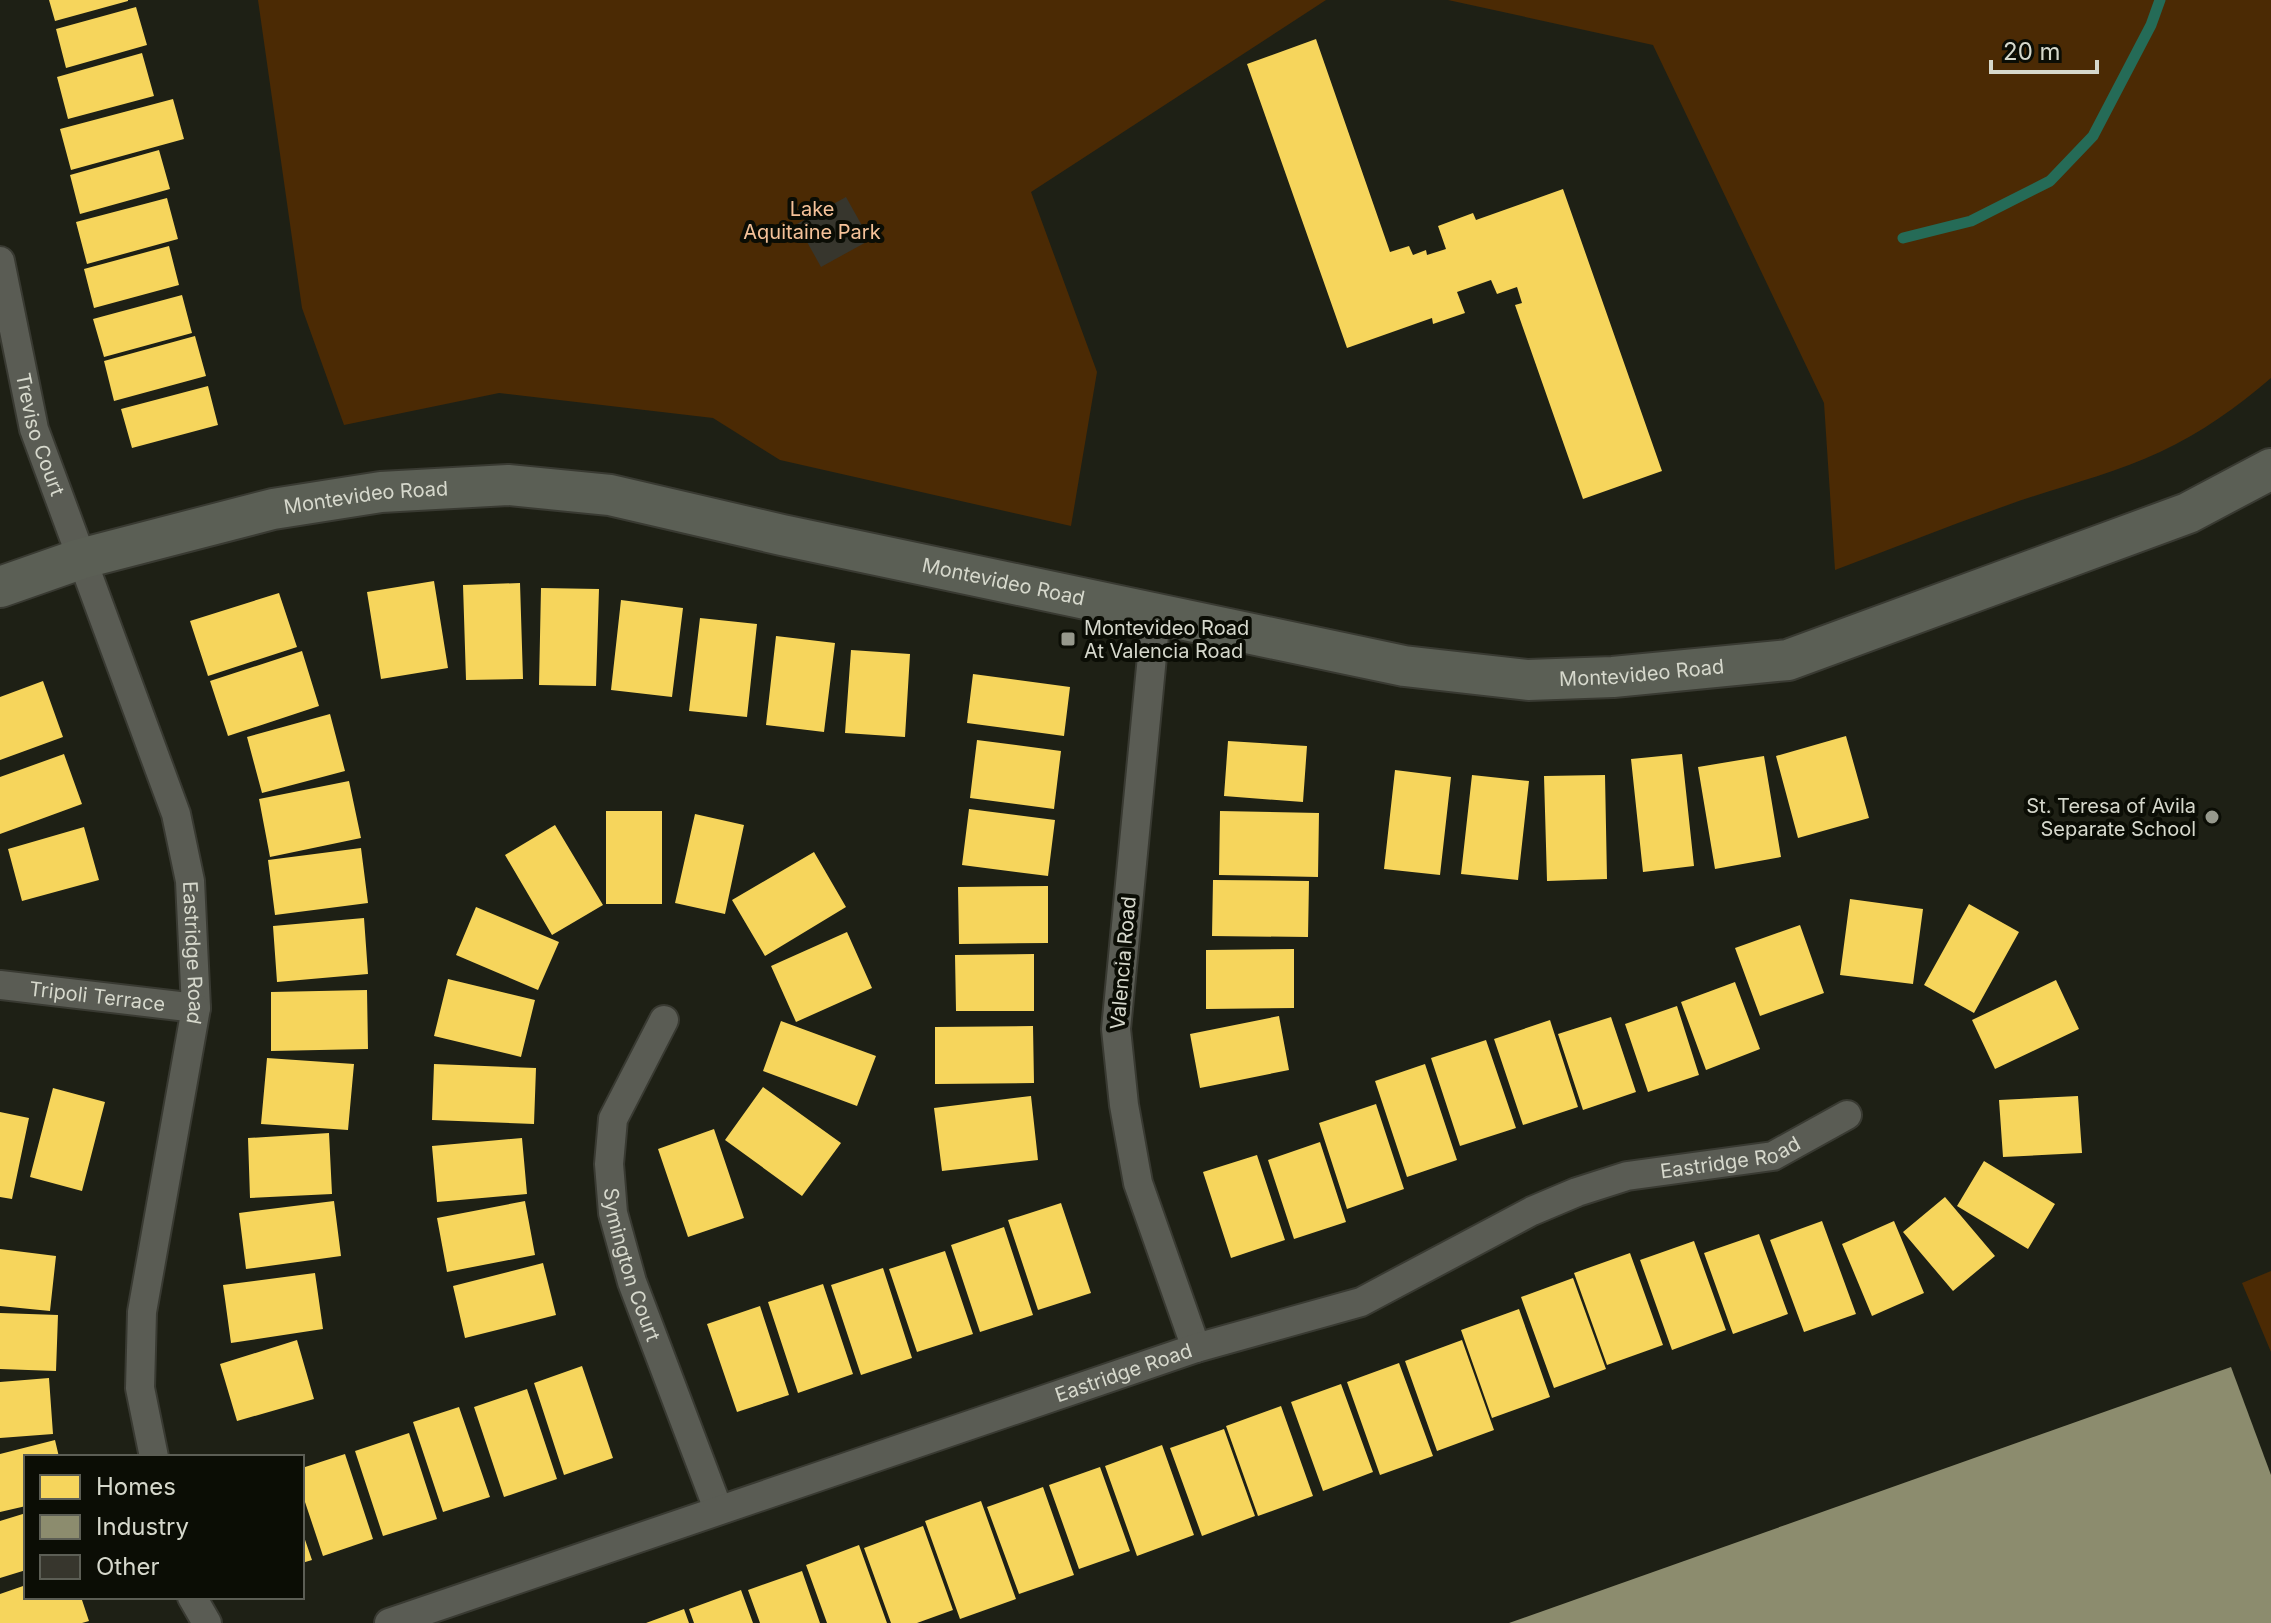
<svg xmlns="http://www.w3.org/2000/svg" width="2271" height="1623" font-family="Inter,sans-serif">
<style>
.green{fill:#4b2a04}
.homes{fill:#f6d55c}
.industry{fill:#8c8c6e}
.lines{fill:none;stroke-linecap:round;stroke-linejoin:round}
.stream{stroke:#256b57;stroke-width:11}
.building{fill:#37362d}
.street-casing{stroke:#393a32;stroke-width:32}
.secondary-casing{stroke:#393a32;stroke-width:44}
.street{stroke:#5a5c54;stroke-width:28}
.secondary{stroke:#5b5f55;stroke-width:40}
.poi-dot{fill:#96988c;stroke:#0b0d05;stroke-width:3}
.labels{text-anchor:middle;stroke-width:8;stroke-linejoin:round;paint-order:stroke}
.park-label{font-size:20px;fill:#f5c299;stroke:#0b0d05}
.street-label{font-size:20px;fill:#d6d8cc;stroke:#0b0d05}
.poi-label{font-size:20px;fill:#d6d8cc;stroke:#0b0d05;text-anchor:start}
</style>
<rect width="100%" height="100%" fill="#1e2015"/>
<path class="green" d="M 258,0 L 1326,0 L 1031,192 L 1097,372 L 1071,526 L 780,460 L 713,418 L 499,393 L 344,425 L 302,308 Z
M 1448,0 L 2271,0 L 2271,378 C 2237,407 2201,433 2160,452 C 2111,475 2057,487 2005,506 C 1948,526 1891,549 1835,570 L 1824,403 L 1653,45 Z
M 2271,1271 L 2271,1352 L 2242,1283 Z"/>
<path class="homes" d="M 49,0 L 128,0 L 128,1 L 55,21 Z
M 136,7 L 147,45 L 66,68 L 56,29 Z
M 1316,39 L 1390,252 L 1409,246 L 1413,255 L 1426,250 L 1427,255 L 1446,249 L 1438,226 L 1473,213 L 1476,220 L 1563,189 L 1662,471 L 1583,499 L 1515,305 L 1522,303 L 1517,287 L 1497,294 L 1491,280 L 1457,292 L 1465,313 L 1433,324 L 1432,318 L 1347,348 L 1247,64 Z
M 142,53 L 154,96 L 68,119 L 57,77 Z
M 173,99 L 184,139 L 71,170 L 60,129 Z
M 159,150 L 170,189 L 80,214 L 70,175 Z
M 167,198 L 178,239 L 87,264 L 76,222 Z
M 169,246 L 179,285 L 94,308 L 84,269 Z
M 182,295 L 192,333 L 104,357 L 93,319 Z
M 195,336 L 206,376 L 114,401 L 104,361 Z
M 208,386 L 218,425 L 132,448 L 121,409 Z
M 434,581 L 448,668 L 381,679 L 367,592 Z
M 520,583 L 523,679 L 466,680 L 463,585 Z
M 541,588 L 599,589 L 596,686 L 539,685 Z
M 279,593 L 297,647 L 208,676 L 190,621 Z
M 621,600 L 683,608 L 672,697 L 611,690 Z
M 700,618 L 757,624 L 747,717 L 689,711 Z
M 776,636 L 835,643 L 824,732 L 766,725 Z
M 851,650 L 910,654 L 905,737 L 845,733 Z
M 302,651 L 319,706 L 228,736 L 210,681 Z
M 973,674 L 1070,687 L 1064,736 L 967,723 Z
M 43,681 L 63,737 L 0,760 L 0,697 Z
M 330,714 L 345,771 L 262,793 L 247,737 Z
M 1846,736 L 1869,818 L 1798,838 L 1776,756 Z
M 977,740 L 1061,751 L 1054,809 L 970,798 Z
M 1228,741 L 1307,746 L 1303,802 L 1224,796 Z
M 64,754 L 82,804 L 0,834 L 0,777 Z
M 1682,754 L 1694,866 L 1643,872 L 1631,759 Z
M 1764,756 L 1781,857 L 1715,869 L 1698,767 Z
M 1395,770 L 1451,777 L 1440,875 L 1384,869 Z
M 1472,775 L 1529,781 L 1518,880 L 1461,874 Z
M 1605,775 L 1607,879 L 1547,881 L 1544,776 Z
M 349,781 L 361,838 L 270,857 L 259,799 Z
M 969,809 L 1055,820 L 1048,876 L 962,865 Z
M 606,811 L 662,811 L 662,904 L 606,904 Z
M 1220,811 L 1319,813 L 1318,877 L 1219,875 Z
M 695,814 L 744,825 L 725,914 L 675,903 Z
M 555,825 L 603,905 L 552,935 L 505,855 Z
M 84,827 L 99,880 L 22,901 L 8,849 Z
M 361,848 L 368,903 L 275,915 L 268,860 Z
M 814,852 L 846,907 L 765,956 L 732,900 Z
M 1213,880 L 1309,881 L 1308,937 L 1212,936 Z
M 1048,886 L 1048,943 L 959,944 L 958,887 Z
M 1850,899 L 1923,909 L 1913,984 L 1840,975 Z
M 1969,904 L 2019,932 L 1974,1013 L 1924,985 Z
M 476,907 L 559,942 L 538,990 L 456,955 Z
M 364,918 L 368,974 L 277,982 L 273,926 Z
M 1800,925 L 1824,993 L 1760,1016 L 1735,948 Z
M 847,932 L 872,988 L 796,1022 L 771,966 Z
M 1294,949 L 1294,1008 L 1206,1009 L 1206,950 Z
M 1034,954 L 1034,1011 L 956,1011 L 955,955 Z
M 448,979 L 535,1000 L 521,1057 L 434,1036 Z
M 2056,980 L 2079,1029 L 1995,1069 L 1972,1020 Z
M 1735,982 L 1760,1049 L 1706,1070 L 1681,1002 Z
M 367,990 L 368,1049 L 271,1051 L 271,992 Z
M 1677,1006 L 1699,1075 L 1648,1092 L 1625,1024 Z
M 1279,1016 L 1289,1070 L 1200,1088 L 1190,1034 Z
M 1611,1017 L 1636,1092 L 1583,1110 L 1558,1034 Z
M 1550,1020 L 1578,1107 L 1523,1125 L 1494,1039 Z
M 781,1021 L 876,1056 L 857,1106 L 763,1071 Z
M 1033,1026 L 1034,1083 L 935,1084 L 935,1027 Z
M 1486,1040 L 1516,1128 L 1460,1146 L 1431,1058 Z
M 267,1058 L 354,1064 L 348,1130 L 261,1124 Z
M 434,1064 L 536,1068 L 534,1124 L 432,1120 Z
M 1425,1064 L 1457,1160 L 1407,1177 L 1375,1081 Z
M 763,1087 L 841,1143 L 802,1196 L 725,1140 Z
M 53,1088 L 105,1102 L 82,1191 L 30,1177 Z
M 1031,1096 L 1038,1160 L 942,1171 L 934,1108 Z
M 2078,1096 L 2082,1153 L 2003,1157 L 1999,1100 Z
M 1376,1104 L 1404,1189 L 1347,1209 L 1319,1123 Z
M 0,1112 L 29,1118 L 12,1199 L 0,1197 Z
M 714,1129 L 744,1218 L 688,1237 L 658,1149 Z
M 329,1133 L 332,1194 L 250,1198 L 248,1138 Z
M 522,1138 L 527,1194 L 437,1202 L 432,1146 Z
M 1320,1142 L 1346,1222 L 1294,1239 L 1268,1160 Z
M 1257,1155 L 1285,1240 L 1231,1258 L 1203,1172 Z
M 1984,1161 L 2055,1204 L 2028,1249 L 1957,1206 Z
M 1945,1197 L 1995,1256 L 1953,1291 L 1903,1232 Z
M 334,1201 L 341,1256 L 246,1269 L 239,1213 Z
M 525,1201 L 535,1255 L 447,1272 L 437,1218 Z
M 1061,1203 L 1091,1293 L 1038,1310 L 1008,1220 Z
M 1822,1221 L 1856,1314 L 1804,1332 L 1770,1240 Z
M 1894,1221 L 1924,1293 L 1872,1316 L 1842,1244 Z
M 1004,1227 L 1033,1315 L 980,1332 L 951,1245 Z
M 1759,1234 L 1788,1314 L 1733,1334 L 1704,1253 Z
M 1694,1241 L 1726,1330 L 1672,1350 L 1640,1260 Z
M 0,1249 L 56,1256 L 50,1311 L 0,1306 Z
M 945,1251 L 973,1334 L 917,1352 L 889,1269 Z
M 1630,1253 L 1663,1345 L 1607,1365 L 1574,1273 Z
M 543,1263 L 556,1315 L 465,1338 L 453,1286 Z
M 883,1268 L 912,1358 L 861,1375 L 831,1285 Z
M 315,1273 L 323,1329 L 231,1343 L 223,1285 Z
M 1573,1278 L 1606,1369 L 1554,1388 L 1521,1297 Z
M 823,1284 L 853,1374 L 798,1393 L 768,1302 Z
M 760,1306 L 789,1395 L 737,1412 L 707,1324 Z
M 1519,1309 L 1550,1397 L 1492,1418 L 1461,1330 Z
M 0,1313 L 58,1315 L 56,1371 L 0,1369 Z
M 297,1340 L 314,1399 L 237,1421 L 220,1364 Z
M 1462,1340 L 1494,1430 L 1437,1451 L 1405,1361 Z
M 1399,1363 L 1433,1456 L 1380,1475 L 1347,1382 Z
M 582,1366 L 613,1458 L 564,1475 L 534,1383 Z
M 49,1378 L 53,1434 L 0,1438 L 0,1382 Z
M 1341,1384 L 1373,1472 L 1323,1491 L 1291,1402 Z
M 527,1389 L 557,1479 L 504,1497 L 474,1407 Z
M 1281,1406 L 1313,1496 L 1258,1516 L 1226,1426 Z
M 459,1407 L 490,1497 L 443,1512 L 413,1422 Z
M 1224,1429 L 1255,1516 L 1202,1536 L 1170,1448 Z
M 409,1433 L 437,1519 L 383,1536 L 355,1451 Z
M 55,1440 L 59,1457 L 26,1457 L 26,1506 L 0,1512 L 0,1454 Z
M 1162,1445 L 1194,1535 L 1137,1556 L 1105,1466 Z
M 345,1454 L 373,1539 L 323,1556 L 302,1493 L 302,1468 Z
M 1100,1467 L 1130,1551 L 1079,1569 L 1049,1485 Z
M 1043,1487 L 1074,1575 L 1019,1594 L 987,1507 Z
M 981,1501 L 1016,1599 L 960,1619 L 925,1521 Z
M 26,1513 L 26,1570 L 0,1578 L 0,1521 Z
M 923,1526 L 953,1610 L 917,1623 L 891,1623 L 864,1548 Z
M 302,1531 L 312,1560 L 302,1563 Z
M 859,1545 L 887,1623 L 827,1623 L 806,1565 Z
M 802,1571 L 820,1623 L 760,1623 L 748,1590 Z
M 26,1585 L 26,1597 L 81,1597 L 89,1621 L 82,1623 L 0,1623 L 0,1594 Z
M 741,1590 L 753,1623 L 694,1623 L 689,1609 Z
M 684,1609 L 689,1623 L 646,1623 Z"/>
<path class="industry" d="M 2231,1367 L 2271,1475 L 2271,1623 L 1509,1623 Z"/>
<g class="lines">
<path class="stream" d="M 1903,238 L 1971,221 L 2050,181 L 2093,136 L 2151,25 L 2160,0"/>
</g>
<path class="building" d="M 846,197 L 870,240 L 821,267 L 797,224 Z"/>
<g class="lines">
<defs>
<g id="street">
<path id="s1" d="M 0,261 L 34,429 L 176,814 L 190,881 L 196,1008 L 142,1312 L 140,1388 L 154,1457"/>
<path d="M 1156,615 L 1116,1029 L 1124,1105 L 1138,1183 L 1196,1348"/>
<path id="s2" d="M 0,985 L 196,1008"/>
<path id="s3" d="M 664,1020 L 613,1119 L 609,1164 L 613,1213 L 632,1282 L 718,1509"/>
<path d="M 192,1597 L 207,1623"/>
<path id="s4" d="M 389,1623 L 1196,1348 L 1361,1302 L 1532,1211 L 1577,1192 L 1627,1176 L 1773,1156 L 1847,1115"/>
</g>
<g id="secondary">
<path id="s5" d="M 0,587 L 80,559 L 273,509 L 381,492 L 508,485 L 610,495 L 782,535 L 1404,666 L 1528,680 L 1613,677 L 1788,660 L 2188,513 L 2271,469"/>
</g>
</defs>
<use href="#street" class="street-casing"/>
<use href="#secondary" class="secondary-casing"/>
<use href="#street" class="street"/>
<use href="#secondary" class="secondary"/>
</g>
<g class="poi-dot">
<rect x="1060" y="631" width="16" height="16" rx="4"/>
<circle cx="2212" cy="817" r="8"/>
</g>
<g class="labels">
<g class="park-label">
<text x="812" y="216">Lake<tspan x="812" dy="23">Aquitaine Park</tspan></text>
</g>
<g class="street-label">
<text dy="7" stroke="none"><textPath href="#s1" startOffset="178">Treviso Court</textPath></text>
<text dy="7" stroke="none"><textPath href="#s5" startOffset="378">Montevideo Road</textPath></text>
<text dy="7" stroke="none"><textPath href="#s5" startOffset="1026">Montevideo Road</textPath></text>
<text dy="7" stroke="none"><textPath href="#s5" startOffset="1674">Montevideo Road</textPath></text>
<text dy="7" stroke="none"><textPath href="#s1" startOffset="722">Eastridge Road</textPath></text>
<text transform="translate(1123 963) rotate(-85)" y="7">Valencia Road</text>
<text dy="7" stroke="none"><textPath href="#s2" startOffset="98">Tripoli Terrace</textPath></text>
<text dy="7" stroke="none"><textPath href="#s4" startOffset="1424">Eastridge Road</textPath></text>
<text dy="7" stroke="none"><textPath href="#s3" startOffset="260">Symington Court</textPath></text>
<text dy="7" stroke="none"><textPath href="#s4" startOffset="776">Eastridge Road</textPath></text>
</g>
<g class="poi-label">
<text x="1084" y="635">Montevideo Road<tspan x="1084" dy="23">At Valencia Road</tspan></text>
<text x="2196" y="813" text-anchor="end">St. Teresa of Avila<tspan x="2196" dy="23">Separate School</tspan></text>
</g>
</g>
<rect x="24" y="1455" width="280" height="144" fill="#0b0d05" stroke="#5c5e55" stroke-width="2"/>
<rect x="40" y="1475" width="40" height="24" fill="#f6d55c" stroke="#5c5e55" stroke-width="2"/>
<text x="96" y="1495" font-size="24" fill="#d6d8cc">Homes</text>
<rect x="40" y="1515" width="40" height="24" fill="#8c8c6e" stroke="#5c5e55" stroke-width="2"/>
<text x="96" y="1535" font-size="24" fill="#d6d8cc">Industry</text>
<rect x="40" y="1555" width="40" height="24" fill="#37362d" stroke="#5c5e55" stroke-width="2"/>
<text x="96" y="1575" font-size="24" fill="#d6d8cc">Other</text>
<path d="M1991 60v12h106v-12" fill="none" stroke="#d6d8cc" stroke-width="4"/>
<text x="2003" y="60" font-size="24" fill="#d6d8cc" stroke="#0b0d05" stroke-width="6" paint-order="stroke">20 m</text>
</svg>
